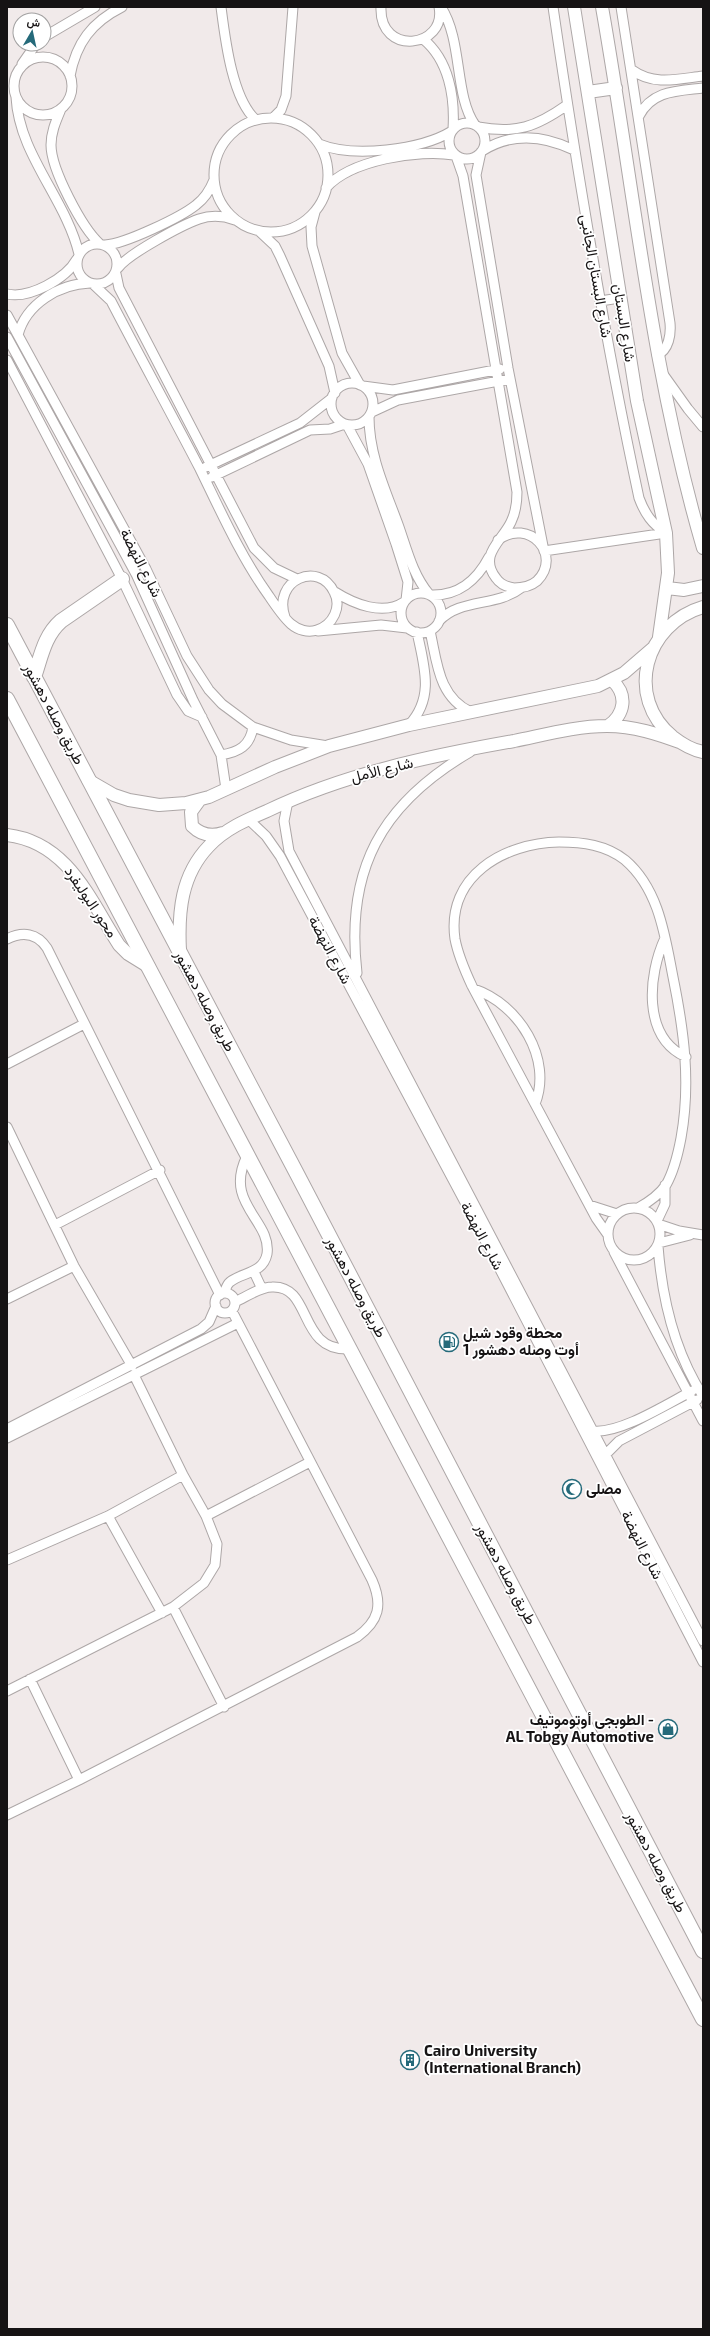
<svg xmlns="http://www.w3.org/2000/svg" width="710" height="2336" font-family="'Exo 2',Vazirmatn,sans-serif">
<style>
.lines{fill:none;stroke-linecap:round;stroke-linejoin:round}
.street-casing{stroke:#ada7a7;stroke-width:11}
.secondary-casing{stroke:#ada7a7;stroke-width:14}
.primary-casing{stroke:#ada7a7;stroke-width:16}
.street{stroke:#fff;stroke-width:9}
.secondary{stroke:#fff;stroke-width:12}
.primary{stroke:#fff;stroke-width:14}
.labels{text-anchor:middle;stroke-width:3.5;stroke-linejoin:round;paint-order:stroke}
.street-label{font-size:15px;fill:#161314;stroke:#fff}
.poi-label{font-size:15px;font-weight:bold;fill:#161314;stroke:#fff;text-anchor:start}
</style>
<rect width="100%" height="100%" fill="#f1eaea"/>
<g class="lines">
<defs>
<path id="street" d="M 221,7 C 225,38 232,99 256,120
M 381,7 C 379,57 447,48 439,7
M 441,7 C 463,41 454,95 475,125
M 553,7 C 577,171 604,335 639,498 C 645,514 652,524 666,533
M 621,7 L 670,323 C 671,334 669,350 657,355
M 44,37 L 95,7
M 423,39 C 449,60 455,97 453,129
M14 86a29 29 0 1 1 58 0a29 29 0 1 1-58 0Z
M 22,64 L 36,44
M 632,70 C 654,86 678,79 703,76
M 70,76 C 76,43 92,22 122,7
M 16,97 C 19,155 66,199 79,254
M 61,109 C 56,121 51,132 51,145 C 51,169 82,228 100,244
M 639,116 C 652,90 678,91 703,88
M 273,118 L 281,110 L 286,96 L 293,7
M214 175a57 57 0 1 1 114 0a57 57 0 1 1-114 0Z
M449 141a18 18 0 1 1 36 0a18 18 0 1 1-36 0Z
M 478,127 C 516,134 536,127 567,105
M 319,144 C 353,158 421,150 452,131
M 482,151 C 512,132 543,135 574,150
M 481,152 L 476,175 L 508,368 L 544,551 L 666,533
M 456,156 L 463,176 L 517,492 C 517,503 516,512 511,522 C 502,541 478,555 496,578 C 500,584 507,587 514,588 C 522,588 531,586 537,581 C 563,555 529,517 498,540
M 326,188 C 350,160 419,149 454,155
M 315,212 L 311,227 L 312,246 L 342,353 L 360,385
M 259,231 L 275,246 L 280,256 L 329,366 L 335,393
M77 264a20 20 0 1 1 40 0a20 20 0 1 1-40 0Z
M 105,245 C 125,244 181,217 196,205 C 204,199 210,190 214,180
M 118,268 C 128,254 182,225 199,219 C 211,215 224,216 235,220
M 116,274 L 119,288 L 254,548 L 274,568 L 297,579
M 93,284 L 111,301 C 140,357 171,413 200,469 C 221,512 241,557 269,596 C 275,605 283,617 291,624 C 298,630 308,633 317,630 C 333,625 342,607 334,592 C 319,560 272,580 285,617
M 7,294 C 29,299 66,279 77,259
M 600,301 L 620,298
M 7,315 L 146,569 L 187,656 L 209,690 L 222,704 L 253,727 L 291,740 L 328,746
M 18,335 C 26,304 59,284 90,283
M 7,337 L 136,574 L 193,700 L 221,755 L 226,789
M 7,360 L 122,579 L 177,695 L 188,711 L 202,717
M 663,374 L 688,409 L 703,427
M331 404a21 21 0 1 1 42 0a21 21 0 1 1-42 0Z
M 363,386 L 393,390 L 500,369
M 372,412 L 398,400 L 510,379
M 369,417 C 369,456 386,491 399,527 C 407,550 413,575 429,594
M 347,425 L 368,464 L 396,544 L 408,582 L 406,600
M 206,467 L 300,423 L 332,398
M 212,477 L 310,430 L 330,429 L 345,424
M 335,592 C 354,604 383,616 404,602
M401 613a20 20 0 1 1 40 0a20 20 0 1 1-40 0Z
M 431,595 C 458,596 477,580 489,557
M 439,621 C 460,598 497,607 521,588
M 318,631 L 381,625 L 407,628
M 430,631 C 437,661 438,697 471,712
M 409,725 C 435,697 424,666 417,632
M 221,755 C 239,752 250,746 253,727
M 288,801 L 284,821 L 289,851 L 703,1641
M 248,819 L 266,836 L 280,856 L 476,1223 L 703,1662
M 665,938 C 648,975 642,1037 686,1057
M 7,939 C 23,931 37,933 47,948 L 220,1295
M 357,973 C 345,870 381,804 470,752
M 474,989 C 519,1004 553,1059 535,1104
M 7,1064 L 84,1024
M 7,1127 L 74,1266 L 132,1366
M 589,1205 L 617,1214
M608 1234a26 26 0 1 1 52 0a26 26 0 1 1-52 0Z
M 657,1221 L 665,1204 L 665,1185
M 658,1224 L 679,1231 L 703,1235
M 55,1225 L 160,1170
M 608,1235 L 596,1218 L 472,986 C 465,971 458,955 455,939 C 446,876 504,843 559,842 C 583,842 606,845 625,860 C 659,889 665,936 673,977 C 684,1031 691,1083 681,1138 C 678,1154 674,1171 666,1185 C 659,1195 649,1202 638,1208
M 659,1243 L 690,1235
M 658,1246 C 662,1298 674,1351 703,1396
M 614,1252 L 703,1421
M 254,1272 L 262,1289
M215 1303a10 10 0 1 1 20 0a10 10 0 1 1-20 0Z
M 224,1293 C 226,1290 226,1285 230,1282 C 242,1272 263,1274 267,1254 C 272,1220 223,1204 247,1156
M 7,1299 L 74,1266
M 235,1302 C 246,1297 260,1287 272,1287 C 313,1285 297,1351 349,1349
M 7,1429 L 201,1329 L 209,1322 L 216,1306
M 593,1431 C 620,1434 667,1404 692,1391
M 7,1438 L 238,1323
M 602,1458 L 619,1441 L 697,1400
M 108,1516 L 162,1613
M 206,1516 L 310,1462
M 7,1560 L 108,1516 L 183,1475
M 173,1607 L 224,1707
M 30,1679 L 79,1780
M 7,1691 L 173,1607 L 204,1583 L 215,1565 L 217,1544 L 206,1516 L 183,1475 L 134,1375
M 7,1815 L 79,1780 L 357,1637 C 379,1621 383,1605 372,1580 L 232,1311"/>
<path id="secondary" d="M 574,7 L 637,401 L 666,533 L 668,573 L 659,637
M 602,7 C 634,188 651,371 703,548
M 588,92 L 616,88
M 667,588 L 684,590 L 703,586
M 703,607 C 645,624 624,697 673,737 C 682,744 692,750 703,752
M 608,726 C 625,714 628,695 612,680
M 88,780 L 114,795 L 129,800 L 159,805 L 186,803 L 209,797 L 275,767 L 329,746 L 409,725 L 598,686 L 624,673 L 653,648
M 199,801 L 191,812 L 192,826 C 201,835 211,837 223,833
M 7,835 C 68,842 90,900 119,945 L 128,954 L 149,967
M 180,951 C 178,912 181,875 209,846 C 225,829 246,820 267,811 C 344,774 429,756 514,741 C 544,735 576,726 607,726 C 634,726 658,734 682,743"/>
<path id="primary" d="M 7,625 L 296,1172 L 703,1951
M 34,677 C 41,657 44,636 61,621 L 122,579
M 7,699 L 703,2019"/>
</defs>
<use href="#street" class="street-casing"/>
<use href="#secondary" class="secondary-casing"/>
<use href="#primary" class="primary-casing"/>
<use href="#street" class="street"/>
<use href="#secondary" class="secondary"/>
<use href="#primary" class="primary"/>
</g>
<defs>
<symbol id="fuel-ring" viewBox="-11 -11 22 22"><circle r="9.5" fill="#fff" stroke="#256a7a" stroke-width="1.5"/><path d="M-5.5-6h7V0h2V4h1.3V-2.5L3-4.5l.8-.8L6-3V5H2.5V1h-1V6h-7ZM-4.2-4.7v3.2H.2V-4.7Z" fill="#256a7a"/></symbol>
<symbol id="mosque-ring" viewBox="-11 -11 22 22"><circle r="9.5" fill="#fff" stroke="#256a7a" stroke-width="1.5"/><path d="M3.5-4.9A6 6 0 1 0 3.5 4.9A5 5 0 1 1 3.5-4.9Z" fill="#256a7a"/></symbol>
<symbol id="shop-ring" viewBox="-11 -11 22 22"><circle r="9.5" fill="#fff" stroke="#256a7a" stroke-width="1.5"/><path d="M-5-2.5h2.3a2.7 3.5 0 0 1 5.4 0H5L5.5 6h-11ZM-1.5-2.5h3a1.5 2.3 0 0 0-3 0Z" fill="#256a7a"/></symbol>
<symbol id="building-ring" viewBox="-11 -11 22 22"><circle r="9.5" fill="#fff" stroke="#256a7a" stroke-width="1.5"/><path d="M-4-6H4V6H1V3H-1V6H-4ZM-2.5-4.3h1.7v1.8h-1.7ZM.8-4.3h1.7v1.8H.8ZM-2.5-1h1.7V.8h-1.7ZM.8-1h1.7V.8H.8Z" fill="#256a7a"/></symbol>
</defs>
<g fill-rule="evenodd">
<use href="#fuel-ring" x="438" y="1331" width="22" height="22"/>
<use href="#mosque-ring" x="561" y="1478" width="22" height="22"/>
<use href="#shop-ring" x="657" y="1718" width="22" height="22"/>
<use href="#building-ring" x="399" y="2049" width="22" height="22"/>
</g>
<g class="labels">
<g class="street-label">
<text transform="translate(596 276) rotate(80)" y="5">شارع البستان الجانبى</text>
<text transform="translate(624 323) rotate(81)" y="5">شارع البستان</text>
<text transform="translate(141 563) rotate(63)" y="5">شارع النهضة</text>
<text transform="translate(54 714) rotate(62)" y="5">طريق وصله دهشور</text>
<text transform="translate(382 770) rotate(-14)" y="5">شارع الأمل</text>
<text transform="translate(91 902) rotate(56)" y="5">محور البوليفرد</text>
<text transform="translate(330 950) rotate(62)" y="5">شارع النهضة</text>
<text transform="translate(205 1001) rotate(62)" y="5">طريق وصله دهشور</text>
<text transform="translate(482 1236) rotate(62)" y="5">شارع النهضة</text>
<text transform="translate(356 1287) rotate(62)" y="5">طريق وصله دهشور</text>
<text transform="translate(642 1545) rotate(63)" y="5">شارع النهضة</text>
<text transform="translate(506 1574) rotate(62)" y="5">طريق وصله دهشور</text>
<text transform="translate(656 1862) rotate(62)" y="5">طريق وصله دهشور</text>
</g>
<g class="poi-label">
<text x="463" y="1338">محطة وقود شيل<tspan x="463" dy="17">أوت وصله دهشور 1</tspan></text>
<text x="586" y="1494">مصلى</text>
<text x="654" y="1725" text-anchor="end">الطوبجى أوتوموتيف -<tspan x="654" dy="17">AL Tobgy Automotive</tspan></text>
<text x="424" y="2056">Cairo University<tspan x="424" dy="17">(International Branch)</tspan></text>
</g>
</g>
<rect width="710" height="2336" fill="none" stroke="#161314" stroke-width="16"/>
<g transform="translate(32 32) rotate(9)"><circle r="19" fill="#ffffff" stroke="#a2a1a1"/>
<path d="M0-3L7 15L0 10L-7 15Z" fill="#256a7a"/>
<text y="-6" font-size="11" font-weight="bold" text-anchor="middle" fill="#161314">ش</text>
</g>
</svg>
